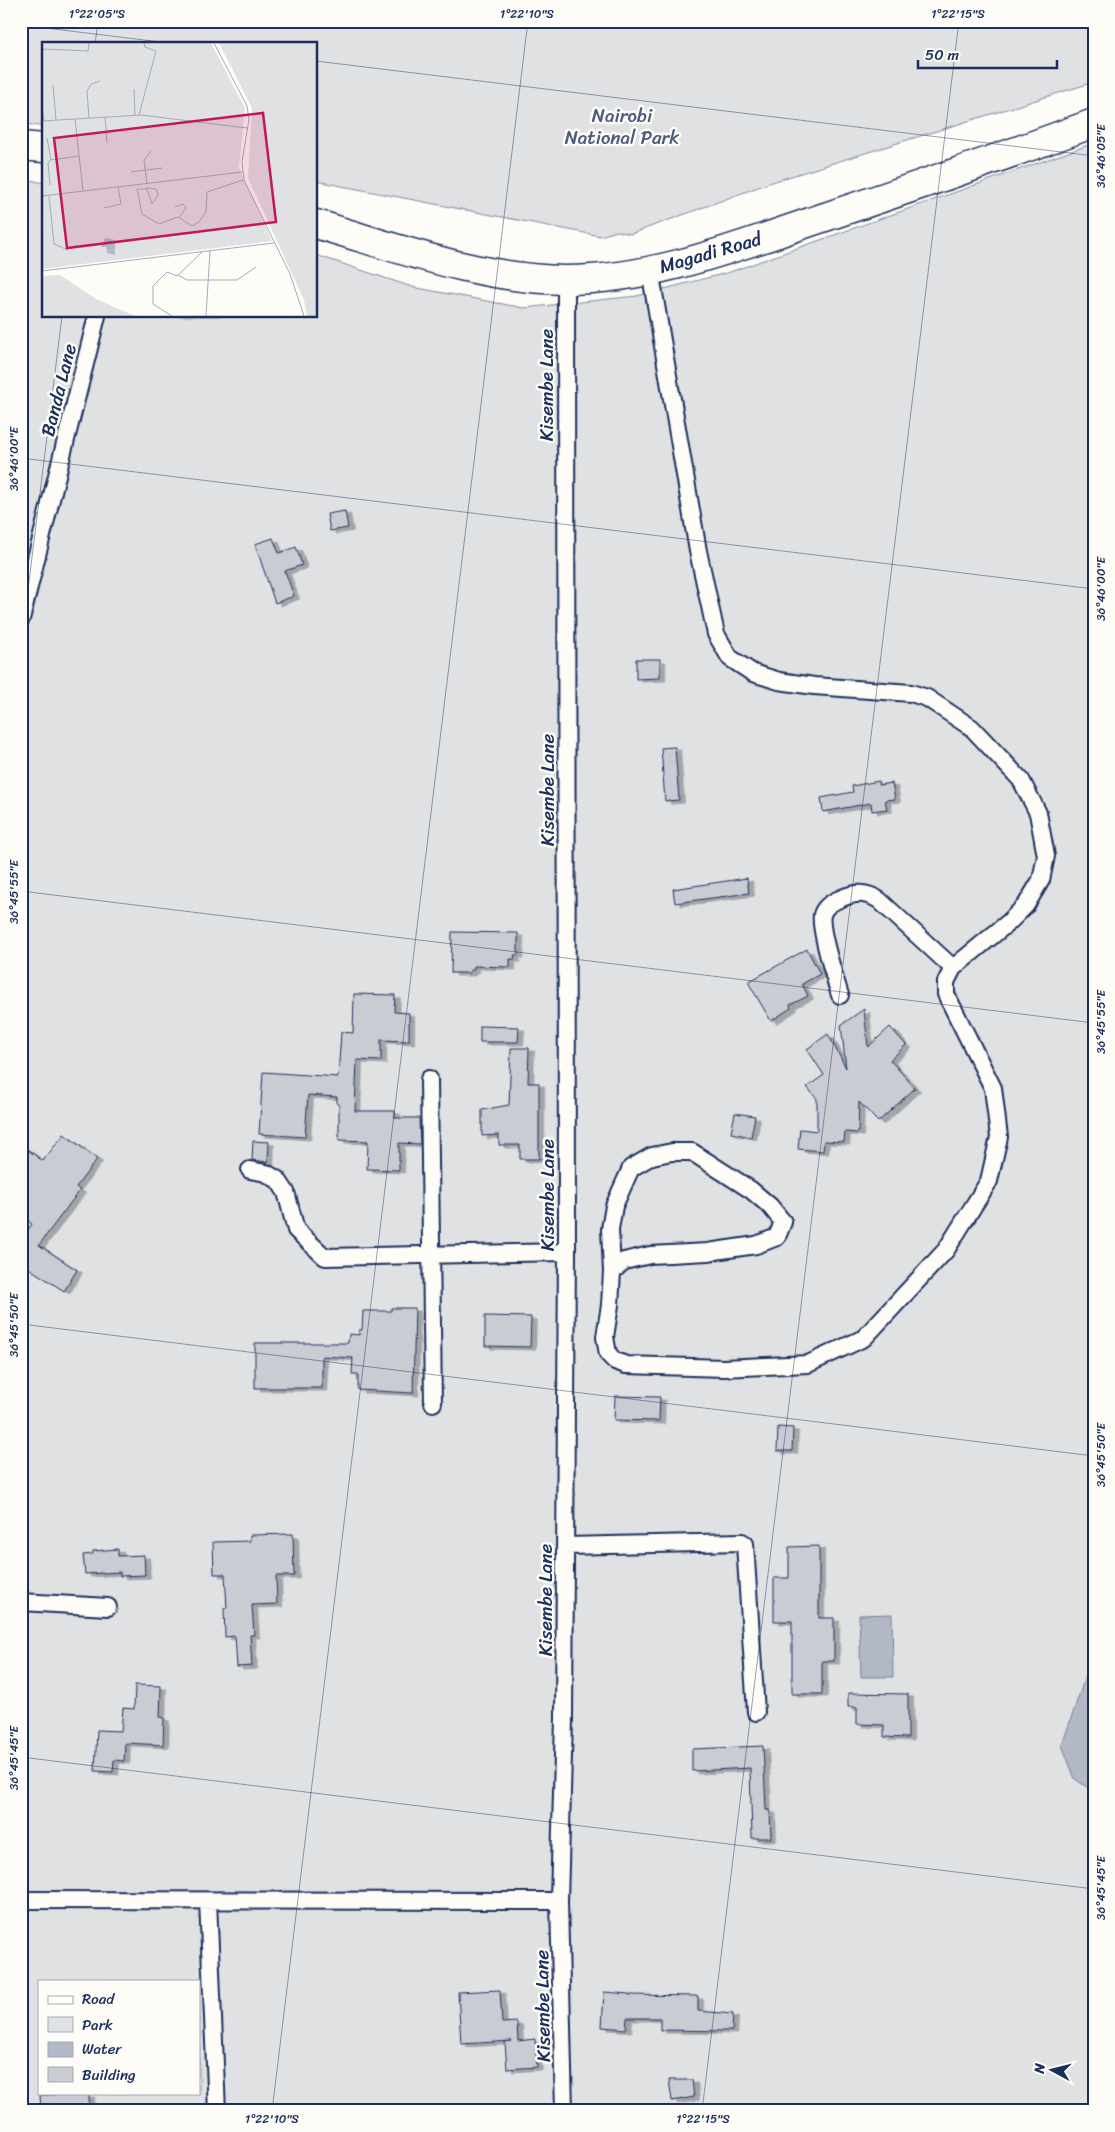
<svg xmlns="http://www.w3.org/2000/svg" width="1115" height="2132" font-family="Sriracha,sans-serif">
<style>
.green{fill:#e0e1e3;stroke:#7e88a0;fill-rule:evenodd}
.water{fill:#b3b8c5;stroke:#76819c}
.building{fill:#c9ccd3;stroke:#1b2f5e;filter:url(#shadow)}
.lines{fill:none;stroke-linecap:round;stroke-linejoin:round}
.minor-casing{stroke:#1b2f5e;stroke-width:20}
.trunk-casing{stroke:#1b2f5e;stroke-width:31}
.minor{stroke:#fdfcf7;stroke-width:16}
.trunk{stroke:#fdfcf7;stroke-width:28}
.ticks{fill:none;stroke:#1b2f5e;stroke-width:1;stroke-opacity:0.45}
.labels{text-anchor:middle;stroke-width:5;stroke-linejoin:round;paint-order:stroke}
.park-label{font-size:19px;fill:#4c5c7f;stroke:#fdfcf7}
.street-label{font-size:19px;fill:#1b2f5e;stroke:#fdfcf7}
.inset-road{fill:none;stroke:#a3aaba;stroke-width:1}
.view{fill:#c2185b;fill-opacity:0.15;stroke:#c2185b;stroke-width:2.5}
.inset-edge{fill:none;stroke:#1b2f5e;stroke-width:2.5}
.neatline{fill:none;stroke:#1b2f5e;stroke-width:2}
.ticks-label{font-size:12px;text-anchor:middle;fill:#1b2f5e}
</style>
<defs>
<filter id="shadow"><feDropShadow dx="5.5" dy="3" stdDeviation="0" flood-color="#0004"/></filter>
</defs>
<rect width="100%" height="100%" fill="#fdfcf7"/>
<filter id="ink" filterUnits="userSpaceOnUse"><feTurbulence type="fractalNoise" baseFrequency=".02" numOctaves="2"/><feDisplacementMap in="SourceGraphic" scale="10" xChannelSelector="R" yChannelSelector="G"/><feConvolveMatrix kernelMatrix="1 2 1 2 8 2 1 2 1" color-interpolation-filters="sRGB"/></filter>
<g filter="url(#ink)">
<path class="green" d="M 21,21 L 1094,21 L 1094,82 L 772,182 L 631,234 L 617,231 L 600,236 L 316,181 L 316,44 L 44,44 L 44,127 L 21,123 Z
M 1094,143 L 1094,2111 L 21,2111 L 21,178 L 44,183 L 44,316 L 316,316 L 316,255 L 412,287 L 524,308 L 637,296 L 730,272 ZM 39,1981 L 199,1981 L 199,2093 L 39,2093 Z"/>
<path class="water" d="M 892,1614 L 893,1677 L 861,1677 L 859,1615 Z
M 1094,1651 L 1094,1792 L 1075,1779 L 1062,1745 Z"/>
<path class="building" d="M 345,511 L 348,528 L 330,531 L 327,514 Z
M 273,538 L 279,553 L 296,547 L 302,565 L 285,571 L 294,596 L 275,603 L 255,544 Z
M 636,659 L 660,659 L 660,678 L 636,679 Z
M 675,747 L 679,800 L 665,801 L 661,748 Z
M 879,781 L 879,785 L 892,783 L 895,799 L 885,800 L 887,809 L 872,811 L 871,803 L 823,812 L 821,798 L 853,792 L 852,786 Z
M 747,878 L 749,893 L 675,903 L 673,889 Z
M 452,932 L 518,933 L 518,955 L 514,955 L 515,959 L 510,959 L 510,967 L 474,966 L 474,970 L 470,970 L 470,973 L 451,973 Z
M 807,949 L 820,974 L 802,984 L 808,996 L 790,1005 L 791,1008 L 771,1021 L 748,982 Z
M 354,994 L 395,995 L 394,1012 L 409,1013 L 409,1041 L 381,1040 L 381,1061 L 357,1060 L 355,1111 L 395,1111 L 395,1118 L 419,1118 L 420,1144 L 399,1143 L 399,1170 L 367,1169 L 368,1141 L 339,1140 L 339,1104 L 337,1104 L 337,1097 L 308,1095 L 305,1137 L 259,1134 L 263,1072 L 338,1077 L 341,1032 L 353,1033 Z
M 864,1009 L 868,1047 L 890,1027 L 906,1045 L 890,1060 L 915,1088 L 878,1122 L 859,1102 L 858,1133 L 845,1132 L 844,1142 L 824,1141 L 823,1151 L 798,1149 L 800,1129 L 817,1131 L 817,1099 L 807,1087 L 824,1075 L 807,1049 L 828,1034 L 846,1068 L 841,1025 Z
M 480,1026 L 519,1027 L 518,1042 L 480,1042 Z
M 511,1048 L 529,1048 L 528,1083 L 539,1083 L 539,1159 L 520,1159 L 520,1145 L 499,1145 L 499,1135 L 482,1136 L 482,1110 L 509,1105 Z
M 735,1113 L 755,1116 L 751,1137 L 731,1133 Z
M 64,1134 L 97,1159 L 76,1187 L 80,1190 L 39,1245 L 77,1270 L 64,1291 L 21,1263 L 21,1240 L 32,1224 L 21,1216 L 21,1145 L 43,1161 Z
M 253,1141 L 269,1142 L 268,1162 L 252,1160 Z
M 391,1308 L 415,1308 L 413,1393 L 358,1390 L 358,1374 L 352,1374 L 353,1358 L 322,1356 L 322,1388 L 255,1388 L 255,1343 L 348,1343 L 349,1334 L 359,1335 L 359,1330 L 362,1330 L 363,1311 L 391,1311 Z
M 485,1316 L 531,1317 L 530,1347 L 485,1346 Z
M 615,1396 L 660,1397 L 659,1421 L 614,1420 Z
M 778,1427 L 793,1428 L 792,1451 L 777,1451 Z
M 293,1534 L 294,1576 L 276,1576 L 277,1604 L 252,1605 L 254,1635 L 250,1635 L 252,1666 L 237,1667 L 235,1636 L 225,1637 L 224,1608 L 227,1608 L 225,1574 L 214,1574 L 213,1542 L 250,1541 L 250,1535 Z
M 819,1546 L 819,1618 L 834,1618 L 834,1661 L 822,1661 L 822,1694 L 792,1694 L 792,1621 L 774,1621 L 774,1578 L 789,1578 L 789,1547 Z
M 118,1549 L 118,1556 L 144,1555 L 145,1575 L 120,1576 L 120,1572 L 85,1574 L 83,1555 L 93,1554 L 93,1551 Z
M 135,1685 L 161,1686 L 160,1717 L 164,1718 L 163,1745 L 125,1743 L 124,1761 L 114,1760 L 113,1772 L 95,1771 L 97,1730 L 121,1731 L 123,1708 L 134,1709 Z
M 848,1693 L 908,1694 L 908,1738 L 884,1737 L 884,1725 L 857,1724 L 857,1707 L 848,1707 Z
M 763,1746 L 766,1810 L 770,1810 L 771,1838 L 752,1838 L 750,1768 L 692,1771 L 692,1749 Z
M 500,1990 L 502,2023 L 517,2022 L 518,2041 L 535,2039 L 537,2067 L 507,2069 L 505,2042 L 512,2041 L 461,2044 L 458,1992 Z
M 604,1992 L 629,1994 L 629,1995 L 698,1996 L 698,2011 L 733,2014 L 732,2031 L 660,2030 L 660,2018 L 627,2018 L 626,2029 L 602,2027 Z
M 669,2080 L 692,2080 L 694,2097 L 672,2101 Z
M 89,2094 L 89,2111 L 41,2111 L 40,2095 Z"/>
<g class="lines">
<defs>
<path id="minor" d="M 21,619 L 97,316
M 840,995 C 835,979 819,929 822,915 C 824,906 834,901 842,898 C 856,892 866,892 879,900 L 953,968
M 429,1079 L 433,1403
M 250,1170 L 266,1173 L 278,1180 L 286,1192 L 296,1230 L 325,1257 L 567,1252
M 612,1272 L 610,1229 L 614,1206 L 631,1168 L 652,1156 L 672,1152 L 692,1152 L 751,1190 L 770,1206 L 783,1222 L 777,1237 L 756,1245 L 708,1252 L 650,1255 L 624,1261 L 612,1272 L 610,1305 L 605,1337 L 608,1354 L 615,1361 L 626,1365 L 724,1368 L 808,1364 L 864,1338 L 946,1250 L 989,1181 L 999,1137 L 993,1088 L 946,994 L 946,982 L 953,968 L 1009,922 L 1026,905 L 1041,880 L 1046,856 L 1038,813 L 1021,780 L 972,728 L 927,698 L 911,693 L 814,686 L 779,681 L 753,673 L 730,658 L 716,634 L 698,551 L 650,270
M 565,1546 L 742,1542 L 745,1544 L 756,1712
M 21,1602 L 108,1607
M 21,1900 L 559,1901
M 208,1901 L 217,2111
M 564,2111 L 559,1901 L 564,1719 L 567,1252 L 566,280"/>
<path id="trunk" d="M 21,146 L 44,148
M 316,224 C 398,248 479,279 565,280 C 655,280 741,245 825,217 C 915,187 1005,156 1094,123"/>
</defs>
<use href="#minor" class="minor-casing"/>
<use href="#trunk" class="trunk-casing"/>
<use href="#minor" class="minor"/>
<use href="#trunk" class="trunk"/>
</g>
</g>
<path class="ticks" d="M 21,25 L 177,44M 95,44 L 98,21M 316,61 L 1094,156M 21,458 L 1094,589M 21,646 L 62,316M 21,891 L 1094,1023M 21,1324 L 1094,1456M 21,1757 L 1094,1889M 272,2111 L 528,21M 702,2111 L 959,21"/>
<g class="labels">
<g class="park-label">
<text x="622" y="122">Nairobi<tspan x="622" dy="22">National Park</tspan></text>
</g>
<g class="street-label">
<text transform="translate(710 252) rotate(-16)" y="7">Magadi Road</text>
<text transform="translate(546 385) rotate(-90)" y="7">Kisembe Lane</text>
<text transform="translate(58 390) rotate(-76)" y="7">Banda Lane</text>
<text transform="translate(547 790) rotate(-90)" y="7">Kisembe Lane</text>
<text transform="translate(547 1195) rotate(-90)" y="7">Kisembe Lane</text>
<text transform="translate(545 1600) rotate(-90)" y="7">Kisembe Lane</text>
<text transform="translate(542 2006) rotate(-91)" y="7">Kisembe Lane</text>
</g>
</g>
<g transform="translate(42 42)">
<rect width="275" height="275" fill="#fdfcf7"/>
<path d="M 0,1 L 169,1 L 203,66 L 197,126 L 230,199 L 0,227 ZM 177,1 L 275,1 L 275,274 L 265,274 L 262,258 L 206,136 L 210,66 ZM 18,233 L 54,257 L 93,274 L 0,274 L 0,234 Z" fill="#e0e1e3"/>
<path d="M 63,196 L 73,198 L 73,213 L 65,211 L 64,205 L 59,205 Z" fill="#b3b8c5"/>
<path class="inset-road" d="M 172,1 L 205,64 L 207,77 L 200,120 L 202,138 L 248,232 L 262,274M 0,7 L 46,9 L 47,1M 11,43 L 14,78M 92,47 L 93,73M 0,64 L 2,79M 97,73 L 114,9 L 103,5 L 102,1M 63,75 L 65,101M 47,76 L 45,49 L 49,42 L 58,39M 33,77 L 41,149M 0,79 L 99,73 L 205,86M 5,96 L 9,118 L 37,114M 89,130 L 120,126M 105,142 L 102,118 L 109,109M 8,143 L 6,121 L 9,117M 104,146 L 114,147 L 116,153 L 110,162 L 105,147 L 95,147 L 100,172 L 117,182 L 136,175 L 150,184 L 157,180 L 164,170 L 165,150 L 201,138M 0,154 L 200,130M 7,154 L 12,202 L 26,208M 133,165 L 141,162 L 144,166 L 137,176M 62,166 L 79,162 L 76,145M 0,229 L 232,201M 136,233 L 145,238 L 195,238 L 214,225M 130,274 L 111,262 L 111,244 L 125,230 L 135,234 L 160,210M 164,274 L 168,209"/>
<path class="view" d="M 221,71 L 234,180 L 25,206 L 12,96 Z"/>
<rect width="275" height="275" class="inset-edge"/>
</g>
<rect width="1115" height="2132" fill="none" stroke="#fdfcf7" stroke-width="55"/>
<rect x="38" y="1980" width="162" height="115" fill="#fdfcf7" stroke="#a3aaba"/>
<rect x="48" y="1996" width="25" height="8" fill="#fdfcf7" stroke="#a3aaba"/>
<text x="82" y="2004" font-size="15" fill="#1b2f5e">Road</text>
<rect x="48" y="2017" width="25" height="15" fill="#e0e1e3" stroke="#a3aaba"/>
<text x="82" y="2030" font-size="15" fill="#1b2f5e">Park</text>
<rect x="48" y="2042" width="25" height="15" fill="#b3b8c5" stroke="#a3aaba"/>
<text x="82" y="2054" font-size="15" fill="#1b2f5e">Water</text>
<rect x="48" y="2067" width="25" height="15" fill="#c9ccd3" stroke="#a3aaba"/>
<text x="82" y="2080" font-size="15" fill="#1b2f5e">Building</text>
<g transform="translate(1052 2070) rotate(277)" stroke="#fdfcf7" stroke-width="4" paint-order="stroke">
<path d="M0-4L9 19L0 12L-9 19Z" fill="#1b2f5e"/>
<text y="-8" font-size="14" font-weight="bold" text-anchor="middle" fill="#1b2f5e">N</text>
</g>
<path d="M918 60v8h139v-8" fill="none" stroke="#1b2f5e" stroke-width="2.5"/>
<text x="925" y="60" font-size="15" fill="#1b2f5e" stroke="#fdfcf7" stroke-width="4" paint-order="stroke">50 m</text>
<rect x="28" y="28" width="1060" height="2076" class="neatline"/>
<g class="ticks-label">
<text x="97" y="18">1°22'05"S</text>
<text x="527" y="18">1°22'10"S</text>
<text x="958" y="18">1°22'15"S</text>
<text transform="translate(1101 156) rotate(-90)" y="4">36°46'05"E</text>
<text transform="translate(14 459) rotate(-90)" y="4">36°46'00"E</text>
<text transform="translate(1101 589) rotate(-90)" y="4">36°46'00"E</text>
<text transform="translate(14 892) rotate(-90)" y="4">36°45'55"E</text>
<text transform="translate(1101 1022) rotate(-90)" y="4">36°45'55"E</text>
<text transform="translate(14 1325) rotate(-90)" y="4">36°45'50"E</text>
<text transform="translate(1101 1455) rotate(-90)" y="4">36°45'50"E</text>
<text transform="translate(14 1758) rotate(-90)" y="4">36°45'45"E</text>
<text transform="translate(1101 1888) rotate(-90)" y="4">36°45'45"E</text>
<text x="272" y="2123">1°22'10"S</text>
<text x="703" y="2123">1°22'15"S</text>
</g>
</svg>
